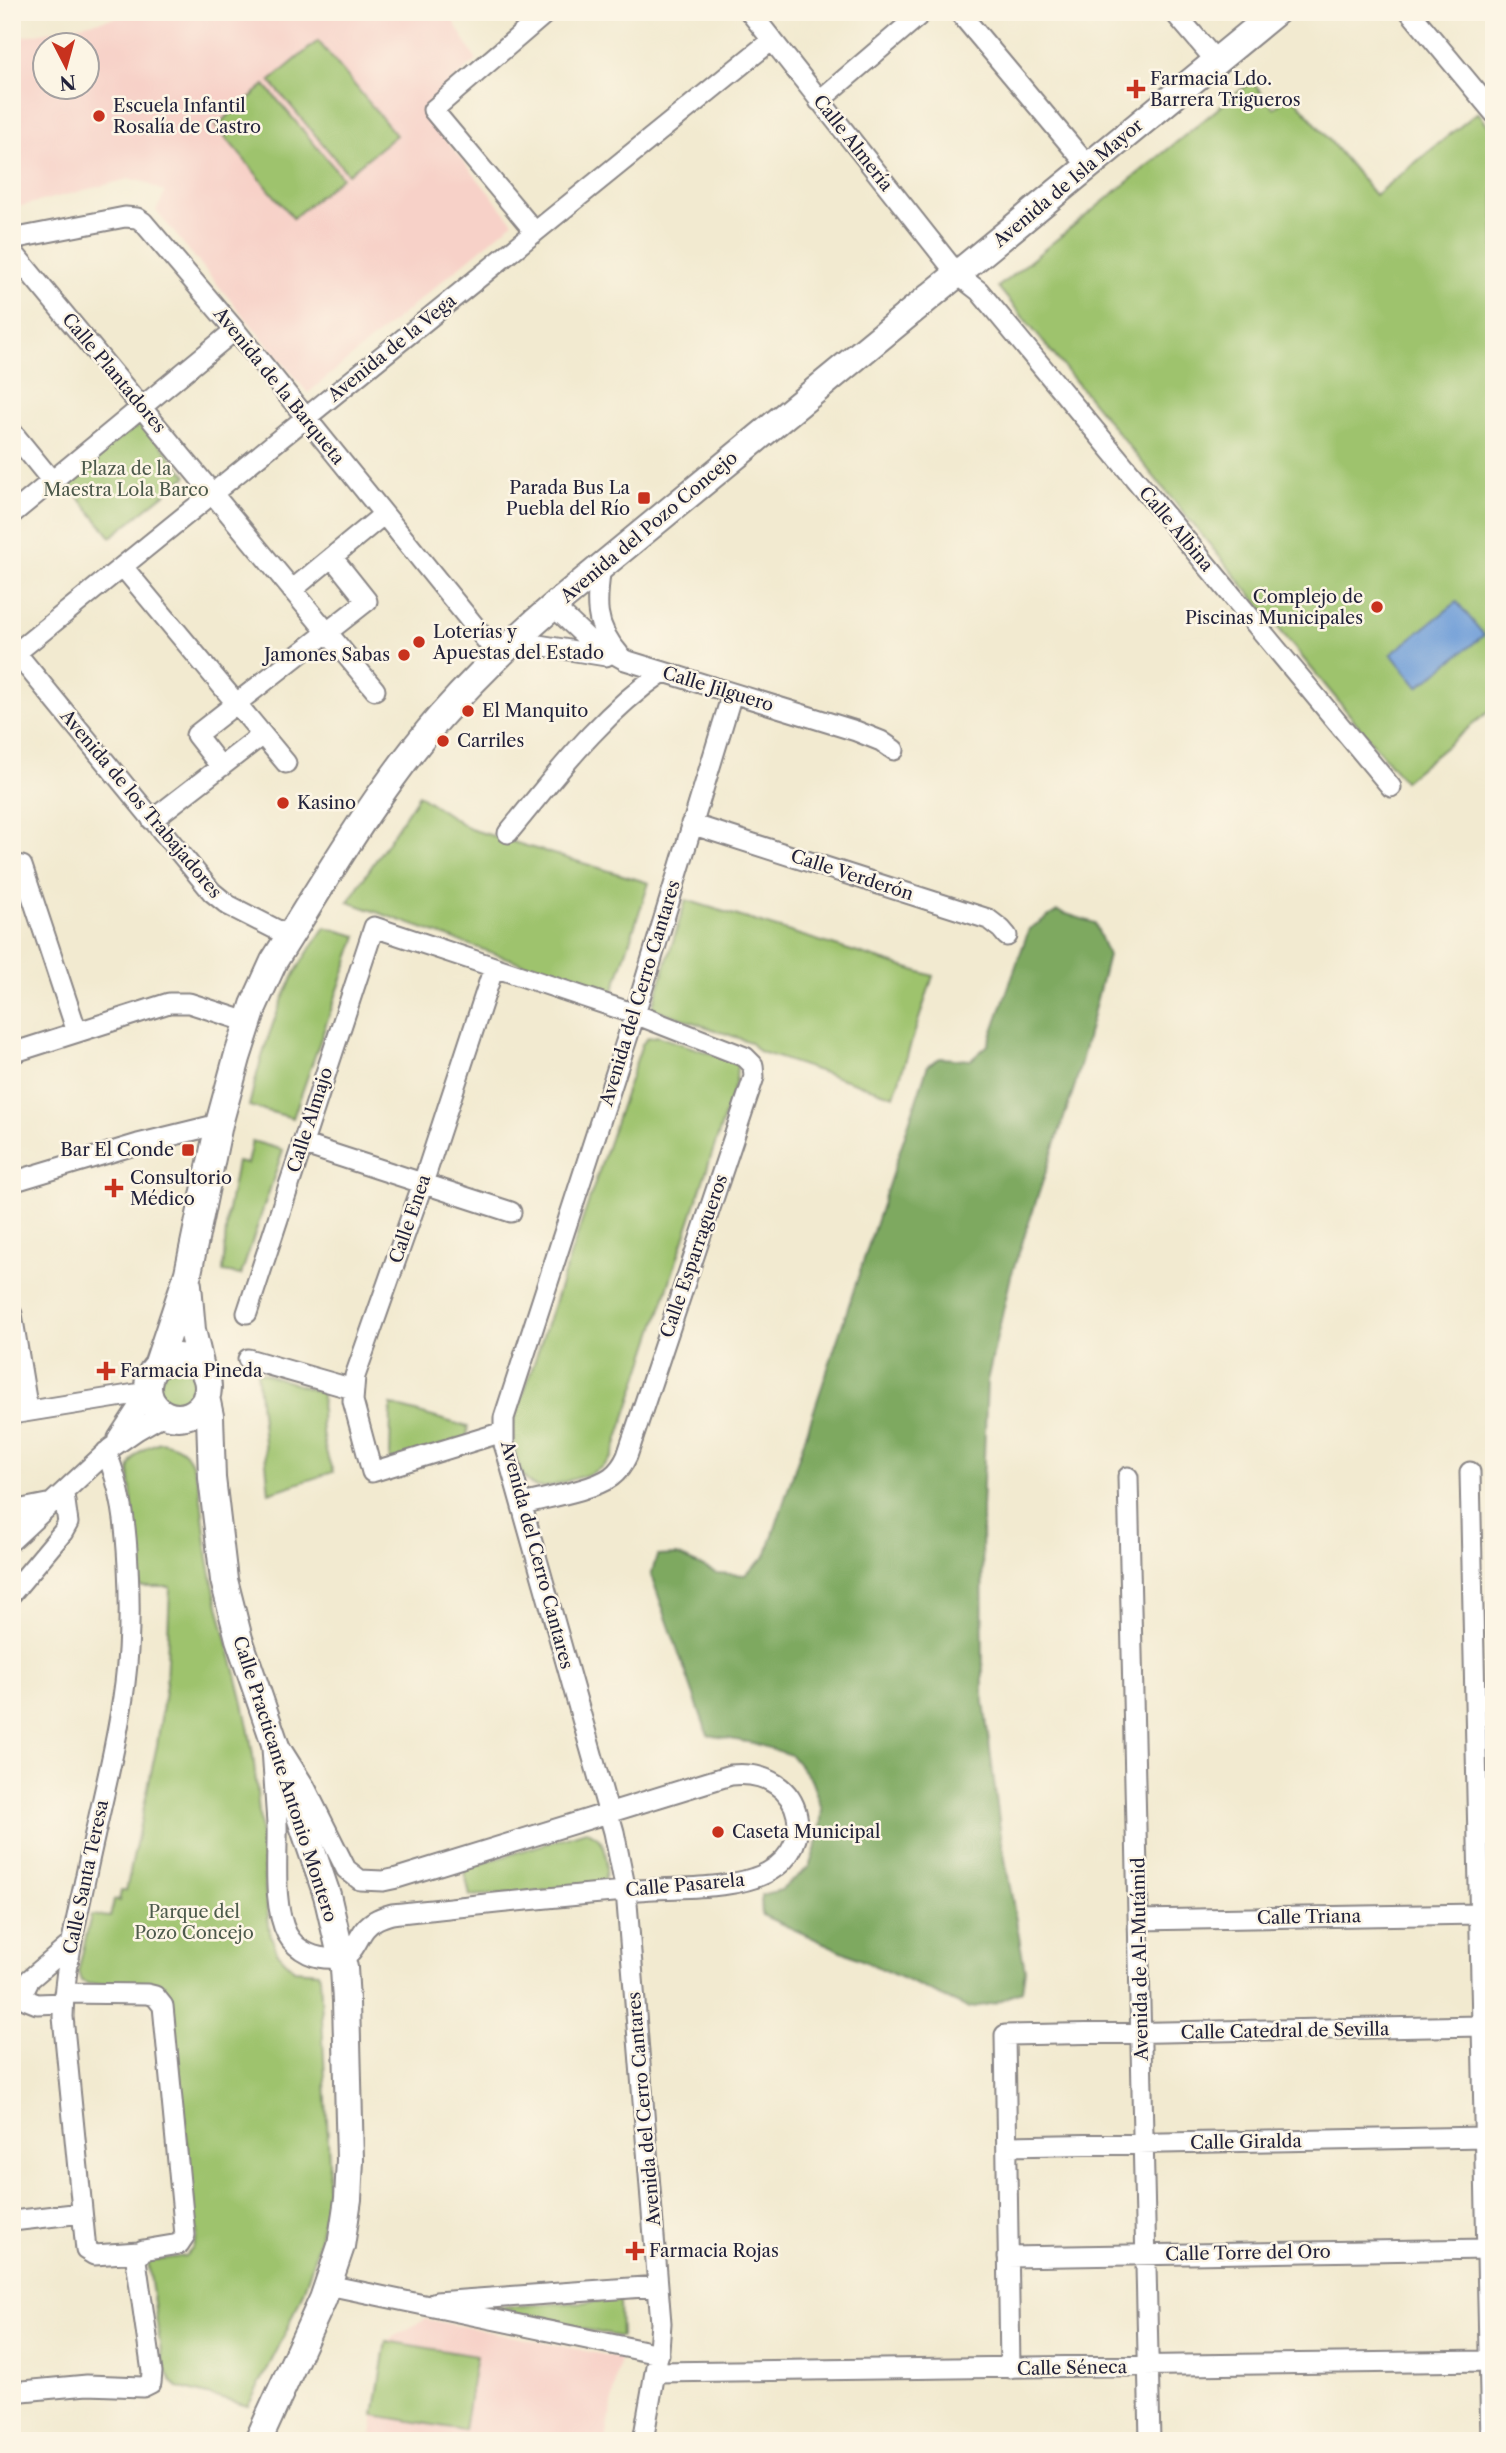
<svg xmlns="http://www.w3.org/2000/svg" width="1506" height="2453" font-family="'Libre Caslon Text',serif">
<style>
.built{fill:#f7d1c8;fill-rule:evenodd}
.green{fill:#9ec36d;stroke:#607254;stroke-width:2}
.forest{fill:#7ea960;stroke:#50664e;stroke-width:2}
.water{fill:#6f9ed8;stroke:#48608a;stroke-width:2}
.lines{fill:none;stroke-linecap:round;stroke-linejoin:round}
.street-casing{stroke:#8a8686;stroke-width:23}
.secondary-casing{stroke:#8a8686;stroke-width:30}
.street{stroke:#fff;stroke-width:19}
.secondary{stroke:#fff;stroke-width:26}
.poi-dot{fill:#c8321e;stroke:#fcf5e5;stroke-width:2.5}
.labels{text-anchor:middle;stroke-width:5;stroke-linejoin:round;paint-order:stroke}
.poi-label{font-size:18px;fill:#22223b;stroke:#fcf5e5;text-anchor:start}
.street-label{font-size:18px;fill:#22223b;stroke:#fcf5e5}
.park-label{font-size:18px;fill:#4d5a4c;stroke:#fcf5e5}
</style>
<rect width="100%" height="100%" fill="#fcf5e5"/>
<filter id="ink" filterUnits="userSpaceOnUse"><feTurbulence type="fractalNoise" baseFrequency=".0143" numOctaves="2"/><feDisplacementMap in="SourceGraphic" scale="14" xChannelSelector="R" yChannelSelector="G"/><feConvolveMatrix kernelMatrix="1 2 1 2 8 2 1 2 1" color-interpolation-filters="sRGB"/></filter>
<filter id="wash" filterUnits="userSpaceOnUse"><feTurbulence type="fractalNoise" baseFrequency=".00686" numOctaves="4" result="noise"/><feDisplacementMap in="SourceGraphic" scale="28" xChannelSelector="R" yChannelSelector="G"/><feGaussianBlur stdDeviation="1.57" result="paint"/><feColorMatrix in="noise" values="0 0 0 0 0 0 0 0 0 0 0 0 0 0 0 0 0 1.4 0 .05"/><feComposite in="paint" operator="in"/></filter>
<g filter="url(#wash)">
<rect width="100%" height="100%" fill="#f2ead0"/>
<path class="built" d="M 143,12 L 448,12 L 476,60 L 421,110 L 513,222 L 308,393 L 156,211 L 165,193 L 145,182 L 129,179 L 17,207 L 12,185 L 12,39 ZM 46,46 L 88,46 L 88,88 L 46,88 Z
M 426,2319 L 620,2358 L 606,2441 L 370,2441 L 386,2341 Z"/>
<path class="green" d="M 318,41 L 396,135 L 348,174 L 270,81 Z
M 1252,81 L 1274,108 L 1291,94 L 1375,195 L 1478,112 L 1494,133 L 1494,707 L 1404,781 L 998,287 Z
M 265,85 L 342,177 L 293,218 L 216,126 Z
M 141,421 L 187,476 L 111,537 L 66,482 Z
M 419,795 L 470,829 L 649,883 L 612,995 L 348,902 Z
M 686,900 L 933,976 L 894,1096 L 758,1051 L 750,1042 L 652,1008 Z
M 325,927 L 357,936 L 293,1118 L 249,1106 C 260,1059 274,1011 298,968 C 306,954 316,940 325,927 Z
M 657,1036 L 731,1060 L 737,1065 L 736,1081 L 612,1457 C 600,1472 587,1475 570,1480 C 560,1483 548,1489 538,1487 C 517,1485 513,1442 513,1425 L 642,1044 L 648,1038 Z
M 252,1141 L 283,1150 L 241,1275 L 223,1272 L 227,1216 L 237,1162 L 247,1164 Z
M159 1386a19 19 0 1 1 38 0a19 19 0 1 1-38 0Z
M 257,1371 L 322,1393 C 320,1426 321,1441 333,1472 L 269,1493 Z
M 391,1405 L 468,1427 L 467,1437 L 390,1461 Z
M 160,1442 C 172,1444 183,1447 190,1460 C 204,1485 203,1534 209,1564 C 221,1629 244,1691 253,1756 C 261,1815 262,1874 270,1932 L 277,1952 L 294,1970 L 318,1972 L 320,1976 L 329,2162 C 326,2259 292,2323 248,2406 L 178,2387 L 171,2381 L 163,2366 L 148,2261 L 185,2256 L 193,2247 L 197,2236 L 172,2007 C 170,2000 167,1992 161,1988 C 150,1982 103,1984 89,1984 L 81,1981 L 78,1972 L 91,1915 L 110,1917 L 114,1900 L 119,1901 L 121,1891 L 126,1891 L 157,1745 L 166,1684 L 170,1587 L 140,1587 L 129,1470 C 133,1453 144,1448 160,1442 Z
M 586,1831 C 608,1837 609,1862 604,1882 L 596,1887 L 470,1896 L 464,1869 Z
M 620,2300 L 621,2337 L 479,2308 Z
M 386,2341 L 476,2356 L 464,2430 L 374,2415 Z"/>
<path class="forest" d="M 1057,911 L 1095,923 L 1108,955 L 1076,1082 L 1011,1276 L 987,1381 L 982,1508 L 983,1694 L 1001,1837 L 1025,1970 L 1022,1990 L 995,2003 L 968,2008 L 762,1915 L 761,1895 L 781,1890 L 809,1867 L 819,1838 L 822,1809 L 811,1780 L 791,1755 L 753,1743 L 708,1735 L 651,1575 L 657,1556 L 677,1555 L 717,1573 L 745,1575 L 766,1556 L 928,1065 L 940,1058 L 971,1060 L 988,1045 L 1029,929 Z"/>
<path class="water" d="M 1457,602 L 1484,635 L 1418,687 L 1391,654 Z"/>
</g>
<g filter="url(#ink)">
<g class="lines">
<defs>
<path id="street" d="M 750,12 L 957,274 L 979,291 L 1391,787
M 959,12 L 1088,166
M 1174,12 L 1216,61
M 1410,12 L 1494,113
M 819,101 L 923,12
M 535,232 L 433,110 L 547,12
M 12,239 L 125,217 L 137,218 L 143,222 L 235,330 L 498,655
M 12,251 L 375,690
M 12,432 L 52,481
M 12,514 L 235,330
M 601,566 C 596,602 593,625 619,654
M 123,567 L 286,763
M 292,590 L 383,515
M 553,606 L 588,639 L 625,660 L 856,731 L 881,741 L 894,750
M 514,641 L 606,656
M 12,648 L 212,892 L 228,905 L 289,936
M 12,656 L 772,40
M 221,767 L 196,735 L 367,601 L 332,557
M 152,820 L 262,735
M 691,824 L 988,919 L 1001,929 L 1007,936
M 508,833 C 556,775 600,715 663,672
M 12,864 L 22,866 L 77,1032
M 494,967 L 423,1183 L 355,1376 L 353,1401 L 372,1472 L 503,1432
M 12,1053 L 169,1003 L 189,1003 L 248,1022
M 302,1144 L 511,1212
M 12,1182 L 138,1144 L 219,1124
M 247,1313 L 374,927 L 635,1014 L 745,1057 L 753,1065 L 754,1077 L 627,1456 C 623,1465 619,1471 611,1477 C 593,1490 545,1498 522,1504
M 12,1314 L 28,1411
M 248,1359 L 353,1389
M 12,1414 L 148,1392
M 118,1438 L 148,1392
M 106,1452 C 122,1489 126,1526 128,1566 C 130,1605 130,1644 125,1683 C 117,1746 100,1808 87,1870 C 77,1919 64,1967 63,2017 L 86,2250 L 94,2255 L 139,2252
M 1470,1472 L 1491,2441
M 1128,1477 L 1150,2441
M 12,1511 L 52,1503
M 12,1540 L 111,1448 L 137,1430 L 165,1414
M 12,1593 L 63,1532 L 68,1523 L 64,1494
M 271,1733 L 305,1787 L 346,1869 L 360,1880 L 383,1881 L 397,1878 L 731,1775 C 807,1767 823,1856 754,1878 C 720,1890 664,1887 626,1891 C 548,1897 470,1906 392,1914 C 382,1917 372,1920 365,1929 C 356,1940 354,1957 337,1958 C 317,1960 297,1952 287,1934 C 272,1905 278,1856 277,1823 C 275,1793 273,1763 271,1733 Z
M 1139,1920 L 1479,1914
M 63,2003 L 37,2004 L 27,2000 L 24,1991 L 30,1979 L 71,1944
M 1007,2146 L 1484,2137
M 12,2221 L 82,2213
M 1008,2257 L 1487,2249
M 328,2285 L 659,2354
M 436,2302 L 658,2286
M 1010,2368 L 1005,2035 L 1481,2026
M 656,2372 L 1489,2361
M 12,2392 L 87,2385 L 143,2387 L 151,2383 L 152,2372 L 136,2260 L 143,2250 L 179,2244 L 185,2235 L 163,2006 L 155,1996 L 147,1994 L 64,1993
M 643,2441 L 659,2349 L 661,2323 L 626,1891 L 614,1832 L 508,1457 L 504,1444 L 504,1418 L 635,1014 L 732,694"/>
<path id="secondary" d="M 188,1285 L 192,1330 L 201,1368
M148 1387a30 30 0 1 1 60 0a30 30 0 1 1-60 0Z
M 157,1366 L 188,1273 L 219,1124 L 237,1058 L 254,1005 L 274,961 C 326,879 376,791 440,717 C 478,674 519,635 563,598 L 1276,12
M 206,1397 L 210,1416 L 212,1478 L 224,1580 L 239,1639 L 327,1895 L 344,1968 L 346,2001 L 350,2160 L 348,2199 L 341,2246 L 323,2299 L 258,2441"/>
</defs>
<use href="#street" class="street-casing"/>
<use href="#secondary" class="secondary-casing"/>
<use href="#street" class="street"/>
<use href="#secondary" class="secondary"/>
</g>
</g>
<g class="poi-dot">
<path d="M1132.5 78.5h7v7h7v7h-7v7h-7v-7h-7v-7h7z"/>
<circle cx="99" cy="116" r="7"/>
<rect x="637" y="491" width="14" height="14" rx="3.5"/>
<circle cx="1377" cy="607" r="7"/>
<circle cx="419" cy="642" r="7"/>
<circle cx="404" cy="655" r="7"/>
<circle cx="468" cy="711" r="7"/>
<circle cx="443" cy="741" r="7"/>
<circle cx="283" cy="803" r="7"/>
<rect x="181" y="1143" width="14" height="14" rx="3.5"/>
<path d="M110.5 1177.5h7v7h7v7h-7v7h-7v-7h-7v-7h7z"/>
<path d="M102.5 1360.5h7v7h7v7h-7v7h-7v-7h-7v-7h7z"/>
<circle cx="718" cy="1832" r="7"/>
<path d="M631.5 2240.5h7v7h7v7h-7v7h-7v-7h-7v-7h7z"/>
</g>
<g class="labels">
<g class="poi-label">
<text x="1150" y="85">Farmacia Ldo.<tspan x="1150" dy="21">Barrera Trigueros</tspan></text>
<text x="113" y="112">Escuela Infantil<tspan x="113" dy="21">Rosalía de Castro</tspan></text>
<text x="630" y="494" text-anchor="end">Parada Bus La<tspan x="630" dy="21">Puebla del Río</tspan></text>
<text x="1363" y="603" text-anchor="end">Complejo de<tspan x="1363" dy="21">Piscinas Municipales</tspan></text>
<text x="433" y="638">Loterías y<tspan x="433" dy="21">Apuestas del Estado</tspan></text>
<text x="390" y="661" text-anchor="end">Jamones Sabas</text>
<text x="482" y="717">El Manquito</text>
<text x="457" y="747">Carriles</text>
<text x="297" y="809">Kasino</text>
<text x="174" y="1156" text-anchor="end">Bar El Conde</text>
<text x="130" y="1184">Consultorio<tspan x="130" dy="21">Médico</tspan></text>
<text x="120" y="1377">Farmacia Pineda</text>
<text x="732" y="1838">Caseta Municipal</text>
<text x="649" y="2257">Farmacia Rojas</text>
</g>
<g class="street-label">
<text transform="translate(853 143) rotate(52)" y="6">Calle Almería</text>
<text transform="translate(1068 183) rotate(-40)" y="6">Avenida de Isla Mayor</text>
<text transform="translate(392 348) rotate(-39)" y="6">Avenida de la Vega</text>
<text transform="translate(114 373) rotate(50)" y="6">Calle Plantadores</text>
<text transform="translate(279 386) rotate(51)" y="6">Avenida de la Barqueta</text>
<text transform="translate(649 527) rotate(-40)" y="6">Avenida del Pozo Concejo</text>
<text transform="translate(1176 529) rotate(50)" y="6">Calle Albina</text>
<text transform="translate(718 689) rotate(17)" y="6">Calle Jilguero</text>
<text transform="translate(141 804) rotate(50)" y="6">Avenida de los Trabajadores</text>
<text transform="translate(852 875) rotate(18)" y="6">Calle Verderón</text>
<text transform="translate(640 993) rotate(-73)" y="6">Avenida del Cerro Cantares</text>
<text transform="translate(310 1120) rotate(-72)" y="6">Calle Almajo</text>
<text transform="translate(410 1219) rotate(-71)" y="6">Calle Enea</text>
<text transform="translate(694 1256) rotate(-71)" y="6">Calle Esparragueros</text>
<text transform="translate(537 1555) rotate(75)" y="6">Avenida del Cerro Cantares</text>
<text transform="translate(285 1779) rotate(72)" y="6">Calle Practicante Antonio Montero</text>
<text transform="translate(86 1877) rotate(-78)" y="6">Calle Santa Teresa</text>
<text transform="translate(685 1885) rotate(-5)" y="6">Calle Pasarela</text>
<text transform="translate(1309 1917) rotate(-1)" y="6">Calle Triana</text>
<text transform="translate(1140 1959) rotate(-91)" y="6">Avenida de Al-Mutámid</text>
<text transform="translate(1285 2031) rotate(-1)" y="6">Calle Catedral de Sevilla</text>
<text transform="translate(644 2109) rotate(-95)" y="6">Avenida del Cerro Cantares</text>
<text transform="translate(1246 2142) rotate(-1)" y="6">Calle Giralda</text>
<text transform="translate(1248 2253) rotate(-1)" y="6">Calle Torre del Oro</text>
<text transform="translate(1072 2368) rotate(-1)" y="6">Calle Séneca</text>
</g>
<g class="park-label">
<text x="126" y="475">Plaza de la<tspan x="126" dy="21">Maestra Lola Barco</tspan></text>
<text x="194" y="1918">Parque del<tspan x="194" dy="21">Pozo Concejo</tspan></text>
</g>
</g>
<rect width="1506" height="2453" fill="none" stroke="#fcf5e5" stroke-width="42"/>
<g transform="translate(66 66) rotate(174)"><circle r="33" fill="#fcf5e5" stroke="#a5a1a1" stroke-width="2"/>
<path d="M0-5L12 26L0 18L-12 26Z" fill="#c8321e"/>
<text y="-10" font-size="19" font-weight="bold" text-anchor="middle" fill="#22223b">N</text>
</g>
</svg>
